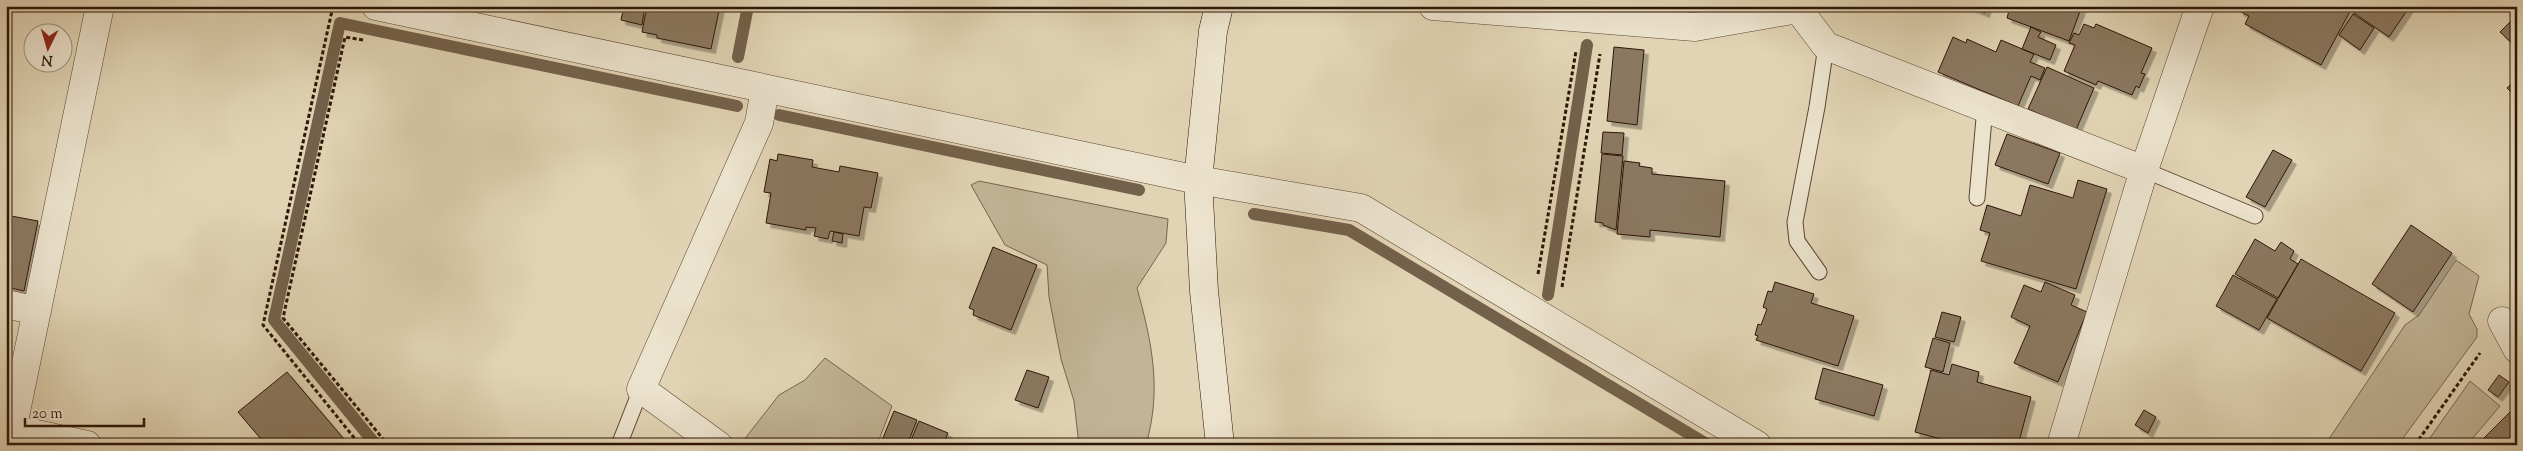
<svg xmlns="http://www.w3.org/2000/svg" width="2523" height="451" font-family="'Sorts Mill Goudy',serif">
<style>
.green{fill:#c2b497;stroke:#78644f}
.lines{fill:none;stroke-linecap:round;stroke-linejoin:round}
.stream{stroke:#74614b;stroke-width:12}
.building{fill:#8b7861;stroke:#2d1507;filter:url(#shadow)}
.lane-casing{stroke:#5a4532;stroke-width:17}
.street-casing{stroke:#5a4532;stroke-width:29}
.secondary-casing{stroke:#2d1507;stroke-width:29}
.path{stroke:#2d1507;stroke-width:3;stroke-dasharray:4 2.5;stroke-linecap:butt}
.lane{stroke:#ece3ce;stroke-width:15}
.street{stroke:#ece3ce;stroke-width:28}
.secondary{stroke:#ece3ce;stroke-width:28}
</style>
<defs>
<filter id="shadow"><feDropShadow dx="4.5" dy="4.5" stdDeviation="0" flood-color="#0004"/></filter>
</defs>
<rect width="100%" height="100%" fill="#e1d4b4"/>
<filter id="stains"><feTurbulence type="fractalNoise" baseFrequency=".004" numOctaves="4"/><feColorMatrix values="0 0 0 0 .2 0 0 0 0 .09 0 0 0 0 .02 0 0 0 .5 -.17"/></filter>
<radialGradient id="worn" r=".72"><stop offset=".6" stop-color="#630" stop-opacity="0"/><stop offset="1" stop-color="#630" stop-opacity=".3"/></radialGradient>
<path class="green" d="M 979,181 L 1168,219 L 1166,243 L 1137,288 C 1152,343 1162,389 1146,445 L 1079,445 L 1074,401 L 1061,359 L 1049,297 L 1047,265 L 1005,245 L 971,185 Z
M 2456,260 L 2479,276 L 2469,314 L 2477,329 L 2477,337 L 2398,445 L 2325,445 L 2405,325 L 2419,315 Z
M 825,358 L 892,406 L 877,445 L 740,445 L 779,395 L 805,380 Z
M 2470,381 L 2500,406 L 2467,445 L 2425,445 Z"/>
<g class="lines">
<path class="stream" d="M 738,57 L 748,6
M 779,115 L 1139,190
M 1254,214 L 1349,230 L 1708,445
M 1548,295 L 1587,45
M 376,445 L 274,320 L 340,23 L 737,106"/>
</g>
<path class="building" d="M 624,6 L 645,6 L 642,25 L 621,20 Z
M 647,6 L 720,6 L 711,49 L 657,38 L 657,35 L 642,32 Z
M 1967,6 L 1987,6 L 1985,13 Z
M 2008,6 L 2082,6 L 2069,41 L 2007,18 L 2010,7 Z
M 2241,6 L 2353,6 L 2321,65 L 2245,24 L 2249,16 L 2239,11 Z
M 2359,6 L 2410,6 L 2389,37 L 2354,13 Z
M 2353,14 L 2374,28 L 2360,50 L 2339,35 Z
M 2517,15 L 2517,47 L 2516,47 L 2500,32 Z
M 2084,24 L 2094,28 L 2096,24 L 2152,48 L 2141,73 L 2145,74 L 2139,88 L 2136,86 L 2132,95 L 2098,81 L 2096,85 L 2064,71 L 2075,45 L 2069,43 L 2074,33 L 2079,35 Z
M 2031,27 L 2041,32 L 2038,37 L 2056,45 L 2050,60 L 2022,49 Z
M 1953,37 L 1966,43 L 1967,39 L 1996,52 L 2001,40 L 2034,54 L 2030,62 L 2045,68 L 2040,80 L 2031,76 L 2018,106 L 1938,72 Z
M 1614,47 L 1644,50 L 1637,125 L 1607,121 Z
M 2047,67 L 2094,88 L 2076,130 L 2028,109 Z
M 2517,79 L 2517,104 L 2511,98 L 2514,95 L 2507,88 Z
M 1603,132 L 1624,133 L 1622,155 L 1601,153 Z
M 2007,134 L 2060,153 L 2048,184 L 1995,165 Z
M 2273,150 L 2292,160 L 2265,207 L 2246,197 Z
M 778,154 L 813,160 L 812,167 L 839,172 L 840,166 L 878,173 L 871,208 L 864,207 L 859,236 L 830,231 L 828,239 L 814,236 L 816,228 L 806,227 L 806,230 L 766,223 L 771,193 L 764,192 L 770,159 L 777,161 Z
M 1602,154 L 1623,156 L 1616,230 L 1603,225 L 1603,223 L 1595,222 Z
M 1624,161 L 1640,163 L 1639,166 L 1652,168 L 1652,174 L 1725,181 L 1720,237 L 1650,230 L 1650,237 L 1617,234 Z
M 2078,180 L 2107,189 L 2076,289 L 1981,261 L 1990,233 L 1980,230 L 1987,205 L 2021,216 L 2030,185 L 2073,198 Z
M 6,215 L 38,221 L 24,291 L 6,287 Z
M 2411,225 L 2452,253 L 2413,312 L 2372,284 Z
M 834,232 L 843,234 L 842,243 L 832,241 Z
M 2255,239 L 2275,251 L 2281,242 L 2294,251 L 2290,259 L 2298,264 L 2278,298 L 2235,274 Z
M 993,247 L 1037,265 L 1011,330 L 973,315 L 974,310 L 969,308 Z
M 2301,259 L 2395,313 L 2361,371 L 2267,318 Z
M 2233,275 L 2277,299 L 2259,330 L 2216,306 Z
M 1775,282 L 1814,294 L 1811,303 L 1854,316 L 1838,366 L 1756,340 L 1758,336 L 1755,335 L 1758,324 L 1761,325 L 1767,309 L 1763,307 L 1768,291 L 1772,292 Z
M 2045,282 L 2075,295 L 2071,305 L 2087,312 L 2058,382 L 2014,363 L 2030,326 L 2011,317 L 2024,285 L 2041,292 Z
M 1942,312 L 1961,317 L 1954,342 L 1935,337 Z
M 1933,338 L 1950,343 L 1943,372 L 1925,367 Z
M 1952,364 L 1979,372 L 1977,382 L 2031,397 L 2018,445 L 1962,445 L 1915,432 L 1931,370 L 1949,375 Z
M 1823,368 L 1883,385 L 1874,416 L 1815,399 Z
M 1027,370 L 1049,377 L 1038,408 L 1015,400 Z
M 287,372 L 349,445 L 266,445 L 238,412 Z
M 2499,375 L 2509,382 L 2498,397 L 2488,390 Z
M 2144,410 L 2156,417 L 2148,433 L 2135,425 Z
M 894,411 L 917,420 L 907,445 L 880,445 Z
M 2510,412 L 2517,419 L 2517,445 L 2477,445 Z
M 919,421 L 948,433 L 943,445 L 909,445 Z"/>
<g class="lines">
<defs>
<path id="lane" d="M 2144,170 L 2255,216
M 1977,198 L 1985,107
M 1819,272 L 1797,241 L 1795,222 L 1817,107 L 1826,46
M 619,445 L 641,389"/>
<path id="street" d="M 376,6 L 1198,180 L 1361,208 L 1757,445
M 1433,6 L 1695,27 L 1798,9 L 1826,46 L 2144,170
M 6,304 L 37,311
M 2502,321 L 2517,349
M 13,429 L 87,445
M 9,445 L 100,6
M 718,445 L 641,389 L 759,123 L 765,89
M 2061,445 L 2144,170 L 2200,6"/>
<path id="secondary" d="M 1219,6 L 1213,31 L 1198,180 L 1204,291 L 1220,445"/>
</defs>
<use href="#lane" class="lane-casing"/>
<use href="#street" class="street-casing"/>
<use href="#secondary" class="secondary-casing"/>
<path class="path" d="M 333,6 L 263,325 L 360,445
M 363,40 L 345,37 L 283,318 L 388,445
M 1538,274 L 1576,51
M 1562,287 L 1600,54
M 2415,445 L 2480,353"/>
<use href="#lane" class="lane"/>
<use href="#street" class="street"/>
<use href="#secondary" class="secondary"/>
</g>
<rect width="2523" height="451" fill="none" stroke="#e1d4b4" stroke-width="25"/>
<rect x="8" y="8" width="2508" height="436" fill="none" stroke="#2d1507" stroke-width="2.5"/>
<rect x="12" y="12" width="2498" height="426" fill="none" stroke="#2d1507"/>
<g transform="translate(48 48) rotate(185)"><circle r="24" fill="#ece3ce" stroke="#a0917e"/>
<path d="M0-4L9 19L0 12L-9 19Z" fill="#8f2418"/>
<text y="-8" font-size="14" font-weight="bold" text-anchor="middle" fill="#2d1507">N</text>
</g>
<path d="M25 418v8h119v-8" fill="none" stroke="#2d1507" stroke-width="2.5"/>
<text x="32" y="418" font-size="15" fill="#2d1507" stroke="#ece3ce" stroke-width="4" paint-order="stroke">20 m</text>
<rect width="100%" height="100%" filter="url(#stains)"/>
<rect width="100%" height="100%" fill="url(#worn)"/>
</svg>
